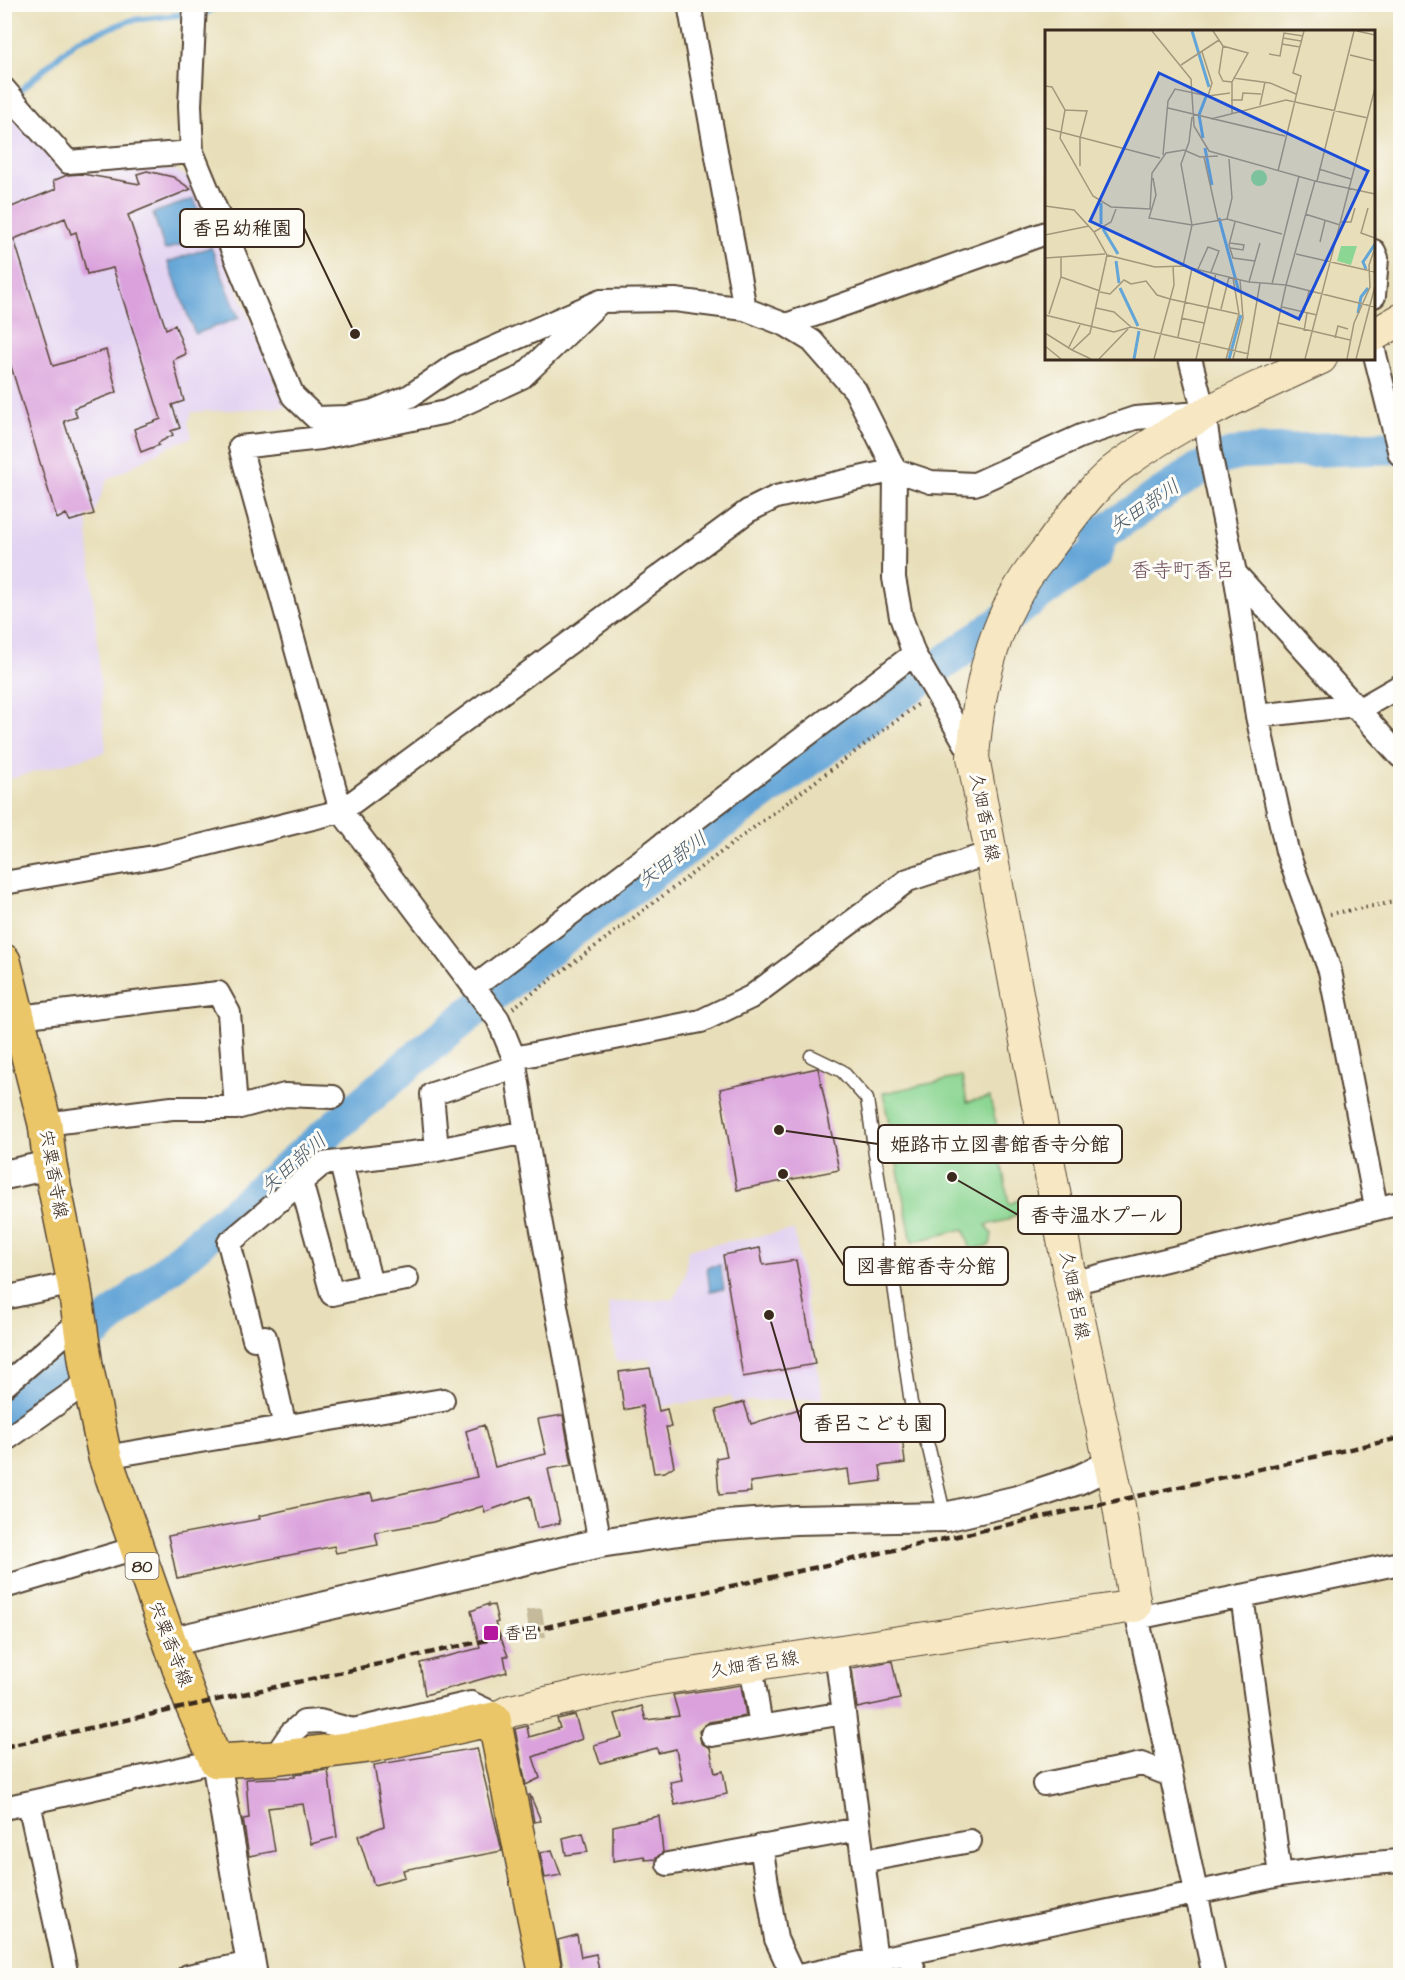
<svg xmlns="http://www.w3.org/2000/svg" width="1405" height="1980" font-family="'Architects Daughter','Klee One',sans-serif">
<style>
.built{fill:#e3d3f2}
.green{fill:#8cd693;stroke:#648058;stroke-width:1.5}
.water{fill:#63a5d7;stroke:#4f687a;stroke-width:1.5}
.lines{fill:none;stroke-linecap:round;stroke-linejoin:round}
.stream{stroke:#63a5d7;stroke-width:6}
.river{stroke:#63a5d7;stroke-width:34}
.building{fill:#daa1dc}
.pedestrian-tunnel{stroke:#c5bb9b;stroke-width:16;stroke-dasharray:16 8;stroke-linecap:butt}
.service-casing{stroke:#554535;stroke-width:15}
.minor-casing{stroke:#554535;stroke-width:26}
.tertiary-casing{stroke:#554535;stroke-width:32}
.secondary-casing{stroke:#554535;stroke-width:34}
.primary-casing{stroke:#554535;stroke-width:36}
.path{stroke:#554535;stroke-width:4;stroke-dasharray:1.5 4.5;stroke-linecap:butt}
.service{stroke:#fff;stroke-width:12}
.minor{stroke:#fff;stroke-width:22}
.tertiary{stroke:#fff;stroke-width:28}
.secondary{stroke:#f7e8c3;stroke-width:32}
.primary{stroke:#ebc669;stroke-width:33}
.rail{stroke:#3b2a1e;stroke-width:4.5;stroke-dasharray:9 4.5;stroke-linecap:butt}
.poi-dot{fill:#b5179e;stroke:#fdfcf7;stroke-width:2}
.labels{text-anchor:middle;stroke-width:6;stroke-linejoin:round;paint-order:stroke}
.shield{fill:#fdfcf7;stroke:#75695f;stroke-width:1.5}
.shield-label{font-size:16px;font-weight:bold;fill:#3b2a1e}
.street-label{font-size:18px;fill:#3b2a1e;stroke:#fdfcf7}
.poi-label{font-size:18px;fill:#3b2a1e;stroke:#fdfcf7;text-anchor:start}
.water-label{font-size:20px;font-style:italic;fill:#4b5b68;stroke:#fdfcf7}
.quarter-label{font-size:21px;fill:#735460;stroke:#fdfcf7}
.inset-river{fill:none;stroke:#63a5d7;stroke-width:3}
.inset-road{fill:none;stroke:#a3977c;stroke-width:1.5}
.view{fill:#1d4ed8;fill-opacity:0.15;stroke:#1d4ed8;stroke-width:3}
.inset-edge{fill:none;stroke:#3b2a1e;stroke-width:3}
.leader{fill:none;stroke:#3b2a1e;stroke-width:2}
.callout-dot{fill:#3b2a1e;stroke:#fdfcf7;stroke-width:2}
.callout{fill:#fdfcf7;stroke:#3b2a1e;stroke-width:2}
.callout-label{font-size:20px;text-anchor:middle;font-weight:bold;fill:#3b2a1e}
</style>
<rect width="100%" height="100%" fill="#fdfcf7"/>
<filter id="ink" filterUnits="userSpaceOnUse"><feTurbulence type="fractalNoise" baseFrequency=".0167" numOctaves="2"/><feDisplacementMap in="SourceGraphic" scale="12" xChannelSelector="R" yChannelSelector="G"/><feConvolveMatrix kernelMatrix="1 2 1 2 8 2 1 2 1" color-interpolation-filters="sRGB"/></filter>
<filter id="wash" filterUnits="userSpaceOnUse"><feTurbulence type="fractalNoise" baseFrequency=".008" numOctaves="4" result="noise"/><feDisplacementMap in="SourceGraphic" scale="24" xChannelSelector="R" yChannelSelector="G"/><feGaussianBlur stdDeviation="1.35" result="paint"/><feColorMatrix in="noise" values="0 0 0 0 0 0 0 0 0 0 0 0 0 0 0 0 0 1.4 0 .05"/><feComposite in="paint" operator="in"/></filter>
<g filter="url(#wash)">
<rect width="100%" height="100%" fill="#e8dfba"/>
<path class="built" d="M 9,112 L 61,168 L 104,173 L 149,167 L 175,170 L 193,181 L 286,407 L 192,412 L 188,423 L 192,437 L 164,449 L 107,480 L 94,514 L 87,516 L 106,752 L 5,780 L 4,116 Z
M 794,1230 L 823,1398 L 732,1402 L 731,1396 L 659,1407 L 650,1358 L 616,1362 L 608,1303 L 674,1299 L 685,1275 L 688,1249 Z"/>
<path class="green" d="M 962,1077 L 967,1102 L 990,1097 C 993,1116 1000,1132 1003,1150 L 1000,1155 L 1009,1204 L 1019,1200 L 1021,1212 L 1007,1220 L 986,1225 L 992,1234 L 990,1245 L 971,1250 L 964,1229 L 912,1242 L 883,1093 Z"/>
<path class="water" d="M 194,199 L 207,236 L 165,250 L 153,213 Z
M 211,247 L 239,318 L 195,334 L 168,262 Z
M 720,1265 L 724,1289 L 710,1291 L 707,1267 Z"/>
<g class="lines">
<path class="stream" d="M 16,94 L 77,40 L 132,20 L 208,12 L 219,4"/>
<path class="river" d="M 4,1409 L 401,1070 L 571,932 L 1095,554 L 1101,534 L 1199,469 L 1222,458 L 1243,452 L 1400,447"/>
</g>
<g id="blocks">
<path class="building" d="M 147,171 L 173,177 L 191,189 L 128,215 L 166,329 L 175,325 L 186,354 L 173,360 L 184,401 L 172,405 L 180,428 L 171,431 L 173,435 L 158,443 L 159,445 L 141,452 L 134,429 L 161,419 L 113,268 L 87,274 L 76,232 L 71,234 L 65,218 L 14,239 L 53,366 L 106,350 L 117,392 L 74,408 L 77,417 L 64,421 L 94,514 L 70,521 L 66,514 L 57,519 L 4,343 L 4,210 L 56,189 L 53,181 L 67,175 L 82,174 L 140,184 L 137,174 Z
M 818,1068 L 839,1170 L 737,1190 L 720,1089 Z
M 760,1248 L 763,1265 L 796,1260 L 815,1364 L 743,1377 L 723,1255 Z
M 650,1368 L 659,1411 L 667,1409 L 671,1427 L 666,1427 L 674,1466 L 665,1472 L 654,1473 L 642,1406 L 624,1410 L 619,1372 Z
M 744,1402 L 751,1424 L 799,1409 L 840,1412 L 840,1407 L 875,1405 L 878,1428 L 901,1426 L 905,1463 L 880,1466 L 882,1481 L 850,1485 L 848,1469 L 750,1482 L 751,1492 L 719,1495 L 716,1458 L 727,1456 L 716,1410 Z
M 563,1415 L 572,1465 L 548,1469 L 560,1523 L 537,1528 L 530,1496 L 485,1512 L 483,1506 L 433,1522 L 375,1532 L 378,1545 L 336,1553 L 334,1546 L 177,1578 L 168,1536 L 260,1519 L 259,1516 L 325,1501 L 371,1493 L 373,1500 L 477,1477 L 466,1431 L 484,1425 L 495,1467 L 546,1454 L 538,1419 Z
M 488,1604 L 488,1606 L 494,1605 L 498,1622 L 495,1623 L 508,1656 L 504,1656 L 507,1672 L 425,1695 L 420,1663 L 480,1648 L 471,1611 Z
M 892,1661 L 900,1699 L 857,1708 L 852,1668 Z
M 741,1685 L 746,1716 L 709,1722 L 699,1731 L 701,1743 L 710,1748 L 715,1773 L 723,1771 L 727,1794 L 675,1805 L 670,1782 L 682,1780 L 676,1749 L 658,1753 L 657,1748 L 600,1763 L 594,1745 L 622,1737 L 615,1714 L 642,1706 L 646,1720 L 679,1716 L 673,1695 Z
M 575,1715 L 582,1739 L 533,1757 L 540,1778 L 526,1785 L 515,1729 L 527,1726 L 529,1737 L 560,1728 L 557,1719 Z
M 477,1748 L 502,1851 L 403,1870 L 405,1877 L 374,1885 L 358,1836 L 384,1826 L 374,1765 Z
M 328,1770 L 337,1837 L 311,1844 L 303,1804 L 268,1808 L 275,1851 L 249,1856 L 243,1819 L 249,1818 L 246,1779 L 295,1777 L 295,1774 Z
M 529,1795 L 530,1795 L 541,1821 L 534,1822 Z
M 659,1816 L 663,1852 L 655,1859 L 645,1860 L 644,1856 L 613,1861 L 613,1826 Z
M 583,1833 L 588,1852 L 566,1855 L 563,1838 Z
M 552,1850 L 561,1875 L 545,1878 L 540,1853 Z
M 577,1935 L 581,1957 L 596,1954 L 600,1976 L 564,1976 L 558,1940 Z"/>
</g>
</g>
<g filter="url(#ink)">
<use href="#blocks" fill-opacity="0" stroke="#554535" stroke-width="1.5"/>
<g class="lines">
<path class="pedestrian-tunnel" d="M 534,1609 L 538,1638"/>
<defs>
<path id="service" d="M 811,1056 L 842,1071 L 867,1099 L 911,1403 L 929,1449 L 945,1517"/>
<path id="minor" d="M 195,4 L 190,105 L 192,152 L 293,396 L 316,418 L 347,417 L 374,411 L 410,396 L 455,365 L 601,301 L 675,300 L 745,309 L 786,325 L 812,341 L 855,390 L 895,470 L 894,578 L 901,617 L 914,654 L 973,757
M 689,4 L 745,309
M 4,89 L 68,162 L 192,152
M 1374,251 L 1377,258 L 1374,296
M 786,325 L 1046,233
M 1374,351 L 1400,454
M 1190,358 L 1204,412 L 1210,453 L 1235,573 L 1257,716 L 1287,851 L 1330,971 L 1376,1207
M 1235,573 L 1400,756
M 1360,709 L 1400,686
M 1257,716 L 1355,705
M 4,883 L 159,856 L 341,811 L 748,511 L 776,497 L 895,470 L 931,482 L 975,484 L 1081,436 L 1135,418 L 1200,413
M 474,987 L 914,654
M 19,1017 L 218,993 L 229,1013 L 236,1108 L 172,1108 L 45,1124
M 514,1058 L 701,1021 L 751,997 L 908,880 L 993,852
M 236,1108 L 285,1095 L 333,1097
M 437,1150 L 432,1094 L 515,1067
M 301,1182 L 332,1294 L 371,1285 L 341,1163
M 1071,1283 L 1400,1203
M 371,1285 L 407,1279
M 4,1298 L 74,1283
M 4,1386 L 80,1321
M 285,1427 L 265,1337 L 254,1339 L 229,1243 L 322,1164 L 437,1150 L 526,1132
M 4,1441 L 89,1381
M 105,1457 L 443,1400
M 600,1543 L 539,1214 L 514,1058 L 498,1019 L 341,811 L 240,447 L 321,438 L 446,412 L 522,377 L 601,301
M 4,1587 L 136,1548
M 1242,1596 L 1280,1875
M 1135,1606 L 1214,1976
M 1137,1618 L 1400,1563
M 836,1652 L 876,1960
M 751,1665 L 761,1726
M 712,1735 L 844,1713
M 274,1758 L 291,1733 L 304,1722 L 320,1721 L 353,1730 L 471,1703 L 486,1710 L 494,1719
M 1044,1784 L 1142,1764 L 1170,1775
M 29,1803 L 67,1976
M 4,1808 L 216,1761
M 761,1846 L 776,1939 L 793,1976
M 863,1861 L 970,1841
M 668,1864 L 859,1829
M 908,1953 L 916,1976
M 188,1976 L 251,1963
M 799,1976 L 1280,1875 L 1360,1864 L 1400,1861"/>
<path id="tertiary" d="M 4,1175 L 50,1165
M 169,1642 L 600,1543 L 712,1526 L 795,1520 L 945,1517 L 1018,1500 L 1078,1480 L 1109,1465
M 216,1761 L 253,1976"/>
<path id="secondary" d="M 1374,335 L 1400,320
M 494,1719 L 510,1711 L 639,1682 L 1135,1606 L 1118,1500 L 1071,1283 L 973,757 C 978,696 989,637 1022,584 C 1032,567 1046,552 1057,536 C 1076,511 1095,484 1121,465 C 1183,420 1252,390 1321,358"/>
<path id="primary" d="M 4,961 L 45,1124 L 50,1165 L 74,1283 L 86,1365 L 105,1457 L 192,1705 L 216,1761 L 274,1758 L 369,1746 L 494,1719 L 546,1976"/>
</defs>
<use href="#service" class="service-casing"/>
<use href="#minor" class="minor-casing"/>
<use href="#tertiary" class="tertiary-casing"/>
<use href="#secondary" class="secondary-casing"/>
<use href="#primary" class="primary-casing"/>
<path class="path" d="M 1330,914 L 1400,901
M 513,1008 L 920,703"/>
<use href="#service" class="service"/>
<use href="#minor" class="minor"/>
<use href="#tertiary" class="tertiary"/>
<use href="#secondary" class="secondary"/>
<use href="#primary" class="primary"/>
<path class="rail" d="M 4,1747 L 1400,1438"/>
</g>
</g>
<rect class="poi-dot" x="483" y="1625" width="16" height="16" rx="3"/>
<g class="labels">
<rect class="shield" x="125.5" y="1553" width="33" height="26" rx="4.5"/>
<g class="shield-label">
<text x="142" y="1572">80</text>
</g>
<g class="street-label">
<text transform="translate(985 817) rotate(79)" y="6">久畑香呂線</text>
<text transform="translate(54 1174) rotate(80)" y="6">宍粟香寺線</text>
<text transform="translate(1075 1295) rotate(79)" y="6">久畑香呂線</text>
<text transform="translate(171 1644) rotate(69)" y="6">宍粟香寺線</text>
<text transform="translate(754 1664) rotate(-9)" y="6">久畑香呂線</text>
</g>
<g class="poi-label">
<text x="504" y="1639">香呂</text>
</g>
<g class="water-label">
<text transform="translate(1144 506) rotate(-34)" y="7">矢田部川</text>
<text transform="translate(672 859) rotate(-36)" y="7">矢田部川</text>
<text transform="translate(293 1163) rotate(-41)" y="7">矢田部川</text>
</g>
<g class="quarter-label">
<text x="1183" y="577">香寺町香呂</text>
</g>
</g>
<g transform="translate(1045 30)">
<rect width="330" height="330" fill="#e8dfba"/>
<path d="M206 148a8 8 0 1 1 16 0a8 8 0 1 1-16 0ZM 296,216 L 312,216 L 306,235 L 292,231 Z" fill="#8cd693"/>
<path class="inset-river" d="M 147,1 L 164,57M 158,108 L 154,85 L 162,64M 160,118 L 167,155M 56,173 L 56,194M 174,188 L 194,262M 58,199 L 73,224M 71,231 L 74,253M 321,239 L 318,232 L 330,214M 75,258 L 93,296M 313,283 L 316,267 L 323,258M 89,329 L 94,301M 184,329 L 196,285"/>
<path class="inset-road" d="M 168,1 L 178,16 L 203,23 L 187,52 L 187,83M 312,1 L 330,5M 238,8 L 256,11M 237,14 L 255,17M 178,16 L 174,43 L 178,51 L 187,52M 157,22 L 167,53 L 163,66M 224,24 L 235,26 L 239,3 L 258,6M 305,25 L 330,31M 136,35 L 174,10M 188,48 L 225,53 L 251,64M 0,56 L 7,57 L 20,80 L 15,108 L 48,166 L 66,177 L 105,179 L 107,143 L 121,123 L 139,120 L 155,127 L 173,126M 186,70 L 197,70 L 198,63 L 216,64M 215,75 L 220,52M 123,78 L 240,106M 20,80 L 42,81 L 35,108 L 35,136M 166,89 L 241,70 L 323,88M 0,98 L 115,128M 118,125 L 123,71 L 130,59 L 163,66 L 185,63M 159,127 L 173,190M 274,139 L 306,149M 233,141 L 256,46 L 248,43 L 259,1M 108,148 L 111,165 L 104,188 L 147,195 L 182,189 L 237,204M 270,151 L 330,164M 272,151 L 309,1M 0,176 L 29,180 L 49,202 L 62,225 L 110,237 L 138,236 L 204,252 L 241,255 L 270,151 L 164,121 L 149,96 L 146,49 L 107,1M 323,178 L 316,203 L 330,208M 260,184 L 295,195M 182,189 L 187,168 L 184,129M 190,192 L 184,215 L 188,228 L 210,231M 296,192 L 306,192 L 310,178M 49,202 L 66,192 L 71,179M 0,205 L 44,196M 275,212 L 280,191M 185,213 L 199,215 L 198,220 L 185,218M 251,224 L 330,242M 0,228 L 60,224M 138,236 L 147,195 L 136,134 L 144,112 L 147,87M 153,239 L 163,217 L 174,221 L 166,242M 16,247 L 55,261M 204,252 L 215,213M 227,254 L 254,146M 55,262 L 65,264 L 79,250 L 86,254 L 101,251 L 112,265 L 125,269 L 193,284M 237,277 L 272,285M 51,278 L 69,282 L 86,297M 176,279 L 184,247M 259,282 L 264,261M 4,284 L 16,247 L 16,227M 0,285 L 69,302 L 86,297 L 204,324M 136,288 L 159,293M 233,293 L 305,310M 259,301 L 262,283M 0,303 L 27,320 L 45,303 L 62,225M 133,307 L 147,238M 290,308 L 293,296 L 303,299M 0,316 L 16,329M 24,317 L 35,295M 27,320 L 46,329M 54,329 L 83,299M 109,329 L 129,255 L 128,236M 151,329 L 171,243M 181,329 L 194,284 L 188,248M 188,329 L 198,288 L 195,250M 202,329 L 215,253M 225,329 L 241,255 L 330,277M 260,329 L 330,58M 302,329 L 309,293 L 325,257 L 324,235 L 330,218M 311,329 L 330,256"/>
<path class="view" d="M 114,43 L 323,141 L 254,289 L 45,191 Z"/>
<rect width="330" height="330" class="inset-edge"/>
</g>
<path class="leader" d="M355 334L304 228M779 1130L878 1144M952 1177L1018 1215M783 1174L844 1266M769 1315L801 1423"/>
<g class="callout-dot">
<circle cx="355" cy="334" r="6"/>
<circle cx="779" cy="1130" r="6"/>
<circle cx="952" cy="1177" r="6"/>
<circle cx="783" cy="1174" r="6"/>
<circle cx="769" cy="1315" r="6"/>
</g>
<g class="callout">
<rect x="180" y="209" width="124" height="38" rx="6"/>
<rect x="878" y="1125" width="244" height="38" rx="6"/>
<rect x="1018" y="1196" width="163" height="38" rx="6"/>
<rect x="844" y="1247" width="164" height="38" rx="6"/>
<rect x="801" y="1404" width="144" height="38" rx="6"/>
</g>
<g class="callout-label">
<text x="242" y="235">香呂幼稚園</text>
<text x="1000" y="1151">姫路市立図書館香寺分館</text>
<text x="1099" y="1222">香寺温水プール</text>
<text x="926" y="1273">図書館香寺分館</text>
<text x="873" y="1430">香呂こども園</text>
</g>
<rect width="1405" height="1980" fill="none" stroke="#fdfcf7" stroke-width="24"/>
</svg>
